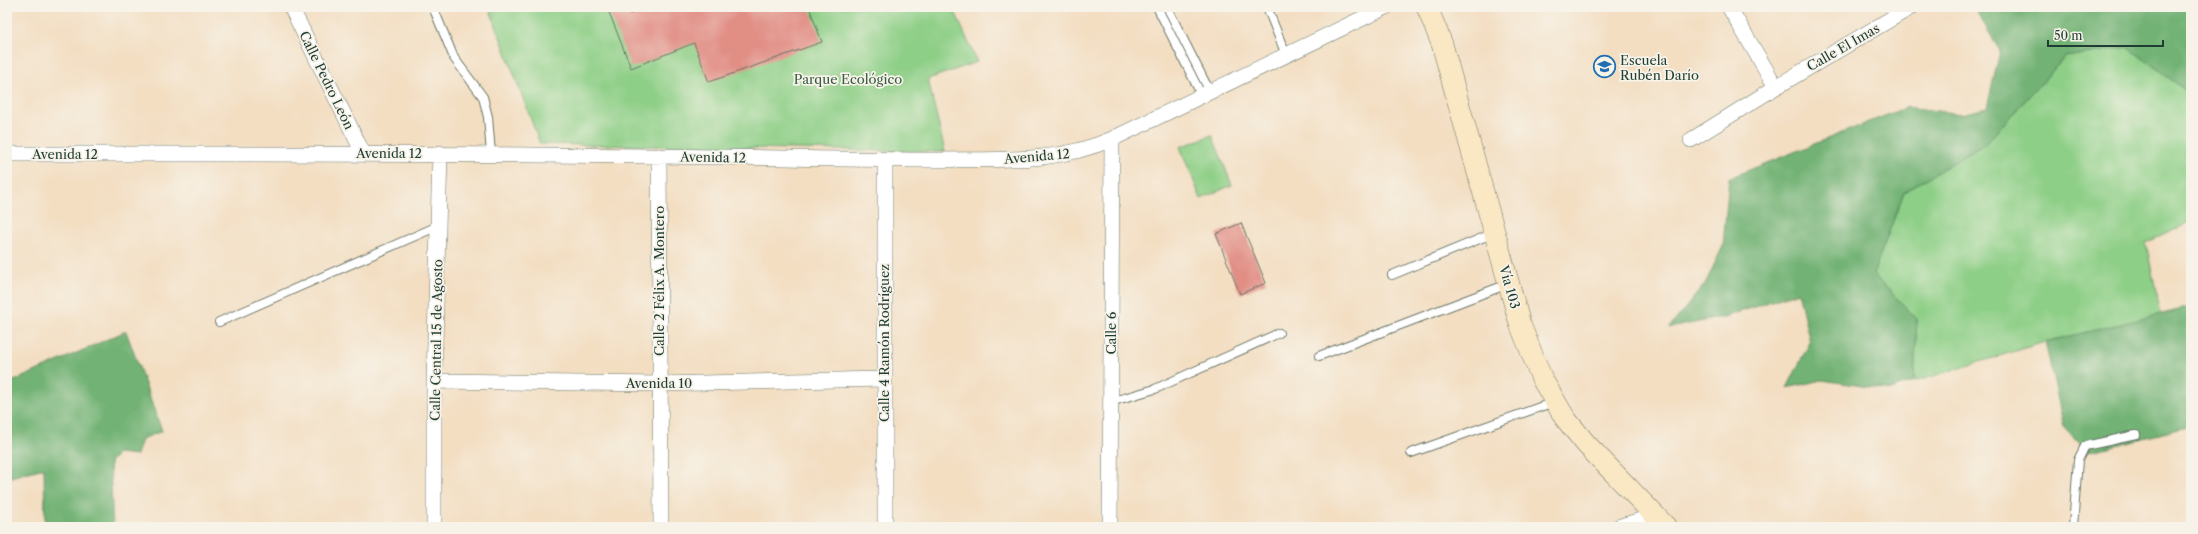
<svg xmlns="http://www.w3.org/2000/svg" width="2198" height="534" font-family="'Libre Caslon Text',serif">
<style>
.green{fill:#8ecf87;stroke:#56865e}
.forest{fill:#72b274;stroke:#487854}
.building{fill:#e18e85}
.lines{fill:none;stroke-linecap:round;stroke-linejoin:round}
.service-casing{stroke:#697566;stroke-width:10}
.minor-casing{stroke:#697566;stroke-width:16}
.secondary-casing{stroke:#697566;stroke-width:22}
.service{stroke:#fff;stroke-width:8}
.minor{stroke:#fff;stroke-width:15}
.secondary{stroke:#fae7c3;stroke-width:21}
.labels{text-anchor:middle;stroke-width:3.5;stroke-linejoin:round;paint-order:stroke}
.street-label{font-size:13px;fill:#1f3d34;stroke:#f7f3e8}
.poi-label{font-size:13px;fill:#1f3d34;stroke:#f7f3e8;text-anchor:start}
.park-label{font-size:13px;fill:#355a45;stroke:#f7f3e8}
</style>
<rect width="100%" height="100%" fill="#f7f3e8"/>
<filter id="ink" filterUnits="userSpaceOnUse"><feTurbulence type="fractalNoise" baseFrequency=".025" numOctaves="2"/><feDisplacementMap in="SourceGraphic" scale="8" xChannelSelector="R" yChannelSelector="G"/><feConvolveMatrix kernelMatrix="1 2 1 2 8 2 1 2 1" color-interpolation-filters="sRGB"/></filter>
<filter id="wash" filterUnits="userSpaceOnUse"><feTurbulence type="fractalNoise" baseFrequency=".012" numOctaves="4" result="noise"/><feDisplacementMap in="SourceGraphic" scale="16" xChannelSelector="R" yChannelSelector="G"/><feGaussianBlur stdDeviation="0.9" result="paint"/><feColorMatrix in="noise" values="0 0 0 0 0 0 0 0 0 0 0 0 0 0 0 0 0 1.4 0 .05"/><feComposite in="paint" operator="in"/></filter>
<g filter="url(#wash)">
<rect width="100%" height="100%" fill="#f3dec2"/>
<path class="green" d="M 489,7 L 953,7 L 977,62 L 928,79 L 945,152 L 540,144 Z
M 2128,47 L 2185,90 L 2191,122 L 2191,222 L 2146,243 L 2161,315 L 2045,342 L 1914,382 L 1917,319 L 1873,274 L 1904,192 L 1986,143 L 2065,57 Z
M 1212,135 L 1232,185 L 1201,199 L 1180,147 Z"/>
<path class="forest" d="M 1974,7 L 2191,7 L 2191,87 L 2185,90 L 2128,47 L 2065,57 L 1986,143 L 1904,192 L 1873,274 L 1917,319 L 1914,382 L 1890,390 L 1822,380 L 1787,388 L 1810,342 L 1798,292 L 1728,316 L 1669,328 L 1705,284 L 1723,246 L 1729,178 L 1907,107 L 1961,114 L 1987,108 L 2000,51 Z
M 2191,307 L 2191,426 L 2088,452 L 2064,427 L 2045,342 Z
M 126,331 L 162,431 L 142,439 L 137,455 L 118,453 L 110,462 L 113,527 L 45,527 L 44,468 L 7,478 L 7,384 Z"/>
<g id="blocks">
<path class="building" d="M 607,7 L 628,7 L 630,14 L 647,7 L 809,7 L 822,42 L 709,82 L 694,43 L 631,68 Z
M 1241,223 L 1266,283 L 1240,294 L 1216,234 Z"/>
</g>
</g>
<g filter="url(#ink)">
<use href="#blocks" fill-opacity="0" stroke="#697566" stroke-width="1"/>
<g class="lines">
<defs>
<path id="service" d="M 433,7 L 454,58 L 483,97 L 488,117 L 491,154
M 1157,7 L 1202,96
M 1167,7 L 1210,92
M 1267,7 L 1286,55
M 1392,275 L 1494,233
M 219,322 L 438,226
M 1319,356 L 1508,284
M 1110,402 L 1155,389 L 1279,333
M 1411,453 L 1554,402
M 2073,527 L 2078,460 L 2085,446 L 2136,435"/>
<path id="minor" d="M 291,7 L 363,153
M 1729,7 L 1776,87
M 1691,140 L 1776,87 L 1911,7
M 7,154 C 247,154 486,153 725,157 C 796,158 867,160 937,160 C 998,159 1055,164 1112,139 L 1386,7
M 659,156 L 661,527
M 885,160 L 885,527
M 434,381 L 659,384 L 883,379
M 434,527 L 434,381 L 440,153
M 1110,527 L 1112,139
M 1618,527 L 1654,516"/>
<path id="secondary" d="M 1427,7 L 1442,44 L 1520,324 L 1542,379 L 1565,418 L 1586,444 L 1666,527"/>
</defs>
<use href="#service" class="service-casing"/>
<use href="#minor" class="minor-casing"/>
<use href="#secondary" class="secondary-casing"/>
<use href="#service" class="service"/>
<use href="#minor" class="minor"/>
<use href="#secondary" class="secondary"/>
</g>
</g>
<defs>
<symbol id="school-ring" viewBox="-11 -11 22 22"><circle r="9.5" fill="#f7f3e8" stroke="#1f6fb2" stroke-width="1.5"/><path d="M0-5L7-2L0 1L-7-2ZM-4 1L0 2.5L4 1V4Q0 6-4 4Z" fill="#1f6fb2"/></symbol>
</defs>
<g fill-rule="evenodd">
<use href="#school-ring" x="1592" y="54" width="25" height="25"/>
</g>
<g class="labels">
<g class="street-label">
<text transform="translate(1843 47) rotate(-30)" y="5">Calle El Imas</text>
<text transform="translate(327 80) rotate(64)" y="5">Calle Pedro León</text>
<text x="389" y="158">Avenida 12</text>
<text x="65" y="159">Avenida 12</text>
<text transform="translate(1037 156) rotate(-5)" y="5">Avenida 12</text>
<text transform="translate(713 157) rotate(1)" y="5">Avenida 12</text>
<text transform="translate(659 281) rotate(-90)" y="5">Calle 2 Félix A. Montero</text>
<text transform="translate(1510 287) rotate(74)" y="5">Vía 103</text>
<text transform="translate(1111 333) rotate(-90)" y="5">Calle 6</text>
<text transform="translate(436 340) rotate(-89)" y="5">Calle Central 15 de Agosto</text>
<text transform="translate(884 343) rotate(-90)" y="5">Calle 4 Ramón Rodríguez</text>
<text x="659" y="388">Avenida 10</text>
</g>
<g class="poi-label">
<text x="1620" y="65">Escuela<tspan x="1620" dy="15">Rubén Darío</tspan></text>
</g>
<g class="park-label">
<text x="848" y="84">Parque Ecológico</text>
</g>
</g>
<rect width="2198" height="534" fill="none" stroke="#f7f3e8" stroke-width="24"/>
<path d="M2048 40v6h115v-6" fill="none" stroke="#1f3d34" stroke-width="2"/>
<text x="2054" y="40" font-size="12" fill="#1f3d34" stroke="#f7f3e8" stroke-width="3" paint-order="stroke">50 m</text>
</svg>
